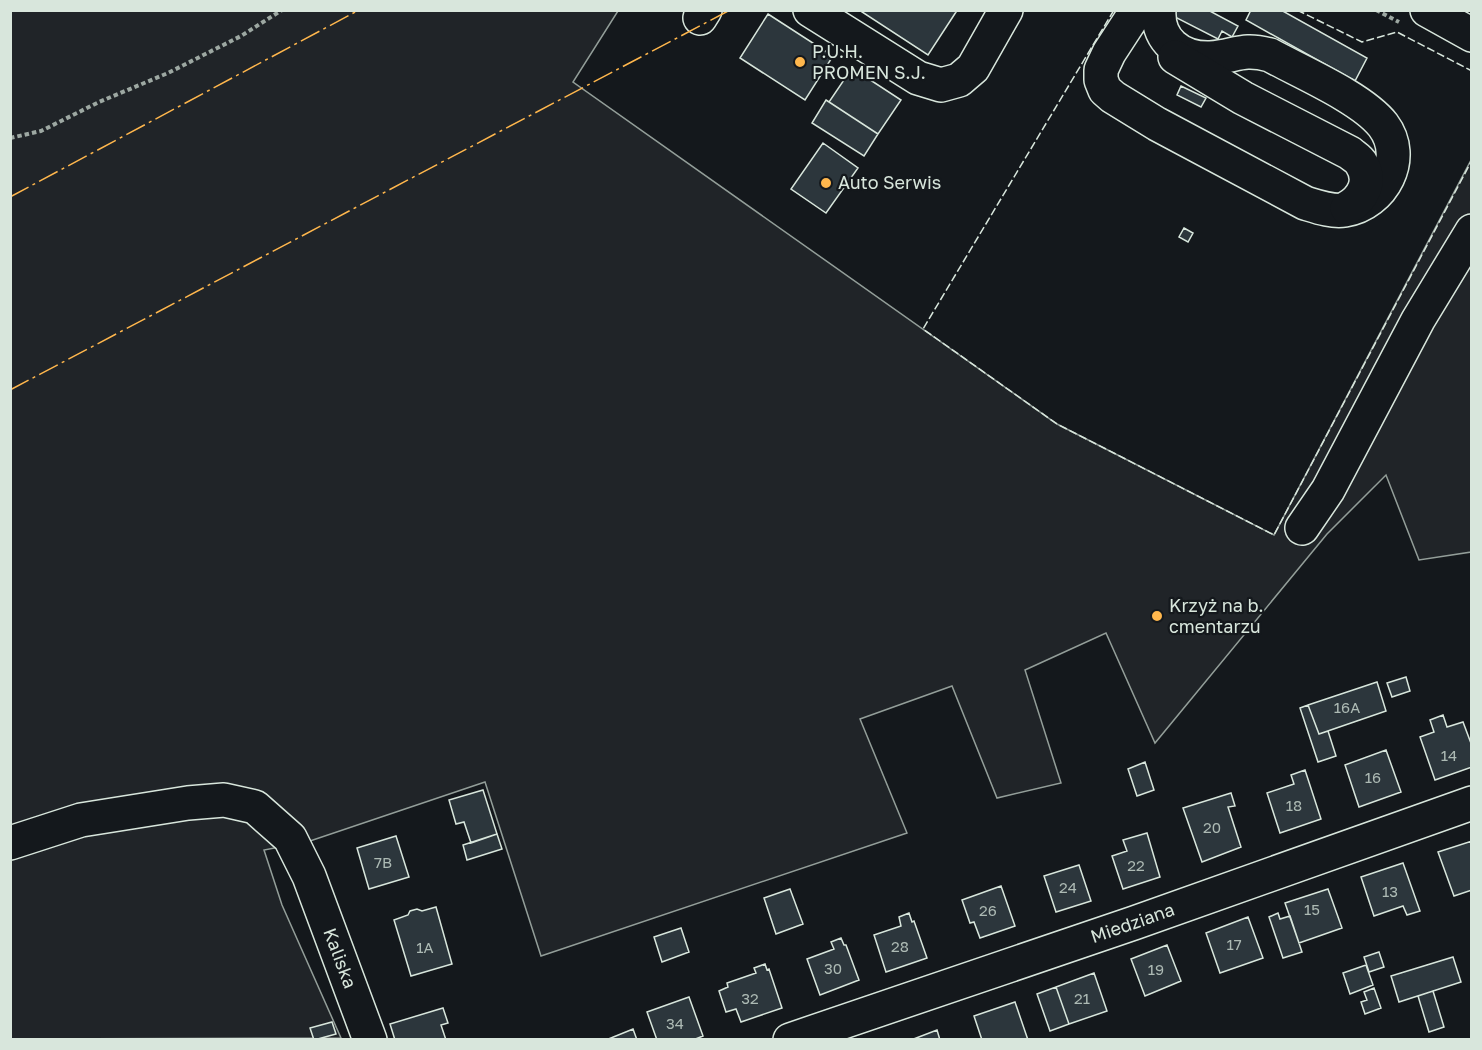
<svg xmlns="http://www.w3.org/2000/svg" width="1482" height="1050" font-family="'Golos Text',sans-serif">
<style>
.green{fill:#202428;stroke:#939e99;stroke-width:1.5}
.building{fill:#2c363c;stroke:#d8e6dc;stroke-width:1.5}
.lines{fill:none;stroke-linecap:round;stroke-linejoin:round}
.minor-casing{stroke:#d8e6dc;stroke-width:36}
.path{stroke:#9da8a2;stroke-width:4;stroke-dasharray:4.5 3;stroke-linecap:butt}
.minor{stroke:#14181c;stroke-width:33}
.fence{stroke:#d8e6dc;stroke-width:1.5;stroke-dasharray:8 3;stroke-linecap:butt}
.power{stroke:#ffb74d;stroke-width:1.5;stroke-dasharray:21 4.5 3 4.5;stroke-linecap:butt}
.poi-dot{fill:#ffb74d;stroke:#14181c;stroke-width:2}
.labels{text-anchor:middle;stroke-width:4.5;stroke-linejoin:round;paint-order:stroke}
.number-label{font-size:15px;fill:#adbab4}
.poi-label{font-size:18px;fill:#d8e6dc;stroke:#14181c;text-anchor:start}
.street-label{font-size:18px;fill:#d8e6dc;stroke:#14181c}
</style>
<rect width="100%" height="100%" fill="#14181c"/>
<path class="green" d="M 10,11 L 618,11 L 573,82 L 1057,424 L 1274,535 L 1471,160 L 1471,552 L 1419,560 L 1386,475 L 1327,534 L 1155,743 L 1106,633 L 1025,670 L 1061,783 L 997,798 L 952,686 L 860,719 L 907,833 L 541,956 L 485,782 L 310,841 L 264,850 L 282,905 L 341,1038 L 11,1039 Z"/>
<path class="building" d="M 859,10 L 954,10 L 956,12 L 928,55 Z
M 1173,10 L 1208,10 L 1238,26 L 1232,37 L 1222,31 L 1218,39 L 1171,15 Z
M 1251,10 L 1281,10 L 1367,58 L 1355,81 L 1246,20 Z
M 768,14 L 833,56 L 805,100 L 740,58 Z
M 852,68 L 901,100 L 878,134 L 829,102 Z
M 1181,86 L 1206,98 L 1201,107 L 1177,95 Z
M 826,100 L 878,134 L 864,156 L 812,123 Z
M 823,143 L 858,168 L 826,213 L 791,189 Z
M 1184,228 L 1193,233 L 1188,242 L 1179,237 Z
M 1406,677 L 1410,691 L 1392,697 L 1387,683 Z
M 1377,682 L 1386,711 L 1319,734 L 1308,705 Z
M 1308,705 L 1319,734 L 1328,731 L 1336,756 L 1318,762 L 1300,708 Z
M 1443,715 L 1447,727 L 1463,722 L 1472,746 L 1472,767 L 1435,780 L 1420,737 L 1434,732 L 1430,720 Z
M 1386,750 L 1401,792 L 1359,807 L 1345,765 Z
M 1145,762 L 1154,790 L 1137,796 L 1128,769 Z
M 1305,770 L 1321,819 L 1280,833 L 1267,793 L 1294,784 L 1291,775 Z
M 483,790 L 497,834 L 471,843 L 464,822 L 456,824 L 449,800 Z
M 1231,793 L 1235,806 L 1228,807 L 1241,847 L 1202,862 L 1183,808 Z
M 1147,833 L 1160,877 L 1123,889 L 1112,856 L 1127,851 L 1123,840 Z
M 497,834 L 502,849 L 467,860 L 463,845 Z
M 396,836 L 409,877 L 369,889 L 357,848 Z
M 1472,841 L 1472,890 L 1454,896 L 1438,852 Z
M 1403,863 L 1420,911 L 1407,915 L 1403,906 L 1374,916 L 1361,877 Z
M 1079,865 L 1091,901 L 1056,912 L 1044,876 Z
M 1001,886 L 1015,926 L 980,938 L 974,922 L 970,923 L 962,900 Z
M 790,889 L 803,924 L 776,934 L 764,898 Z
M 1328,889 L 1342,928 L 1299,943 L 1285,903 Z
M 436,907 L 452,964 L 411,976 L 394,920 L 408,915 L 410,911 L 417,909 L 422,911 Z
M 909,913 L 912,922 L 914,921 L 927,958 L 886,972 L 874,935 L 901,926 L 899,917 Z
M 1278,913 L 1280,919 L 1290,916 L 1302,952 L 1283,958 L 1269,917 Z
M 1248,917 L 1263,958 L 1220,973 L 1206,933 Z
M 681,928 L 689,952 L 662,962 L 654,937 Z
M 841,938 L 844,945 L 846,945 L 859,980 L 820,995 L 807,959 L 834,949 L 831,942 Z
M 1167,945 L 1181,981 L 1145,996 L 1131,959 Z
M 1379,952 L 1384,967 L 1369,972 L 1364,957 Z
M 1453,957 L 1461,982 L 1399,1002 L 1391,976 Z
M 765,964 L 767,970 L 769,969 L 782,1008 L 741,1022 L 736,1009 L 726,1012 L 719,991 L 728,987 L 727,983 L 756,973 L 754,968 Z
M 1366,965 L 1373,985 L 1350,994 L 1343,973 Z
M 1094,973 L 1107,1011 L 1069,1024 L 1056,987 Z
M 1056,987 L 1069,1024 L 1050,1031 L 1037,994 Z
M 1374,988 L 1381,1008 L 1365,1014 L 1361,1002 L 1367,1000 L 1364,992 Z
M 1433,991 L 1444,1027 L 1429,1032 L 1418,996 Z
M 689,997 L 703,1036 L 693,1040 L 657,1040 L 647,1012 Z
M 1015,1002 L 1028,1040 L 982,1040 L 974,1016 Z
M 443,1008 L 448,1023 L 441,1025 L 446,1040 L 395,1040 L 390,1024 Z
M 332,1022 L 336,1034 L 314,1040 L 310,1028 Z
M 633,1029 L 637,1040 L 606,1040 Z
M 937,1030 L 940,1040 L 911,1040 Z"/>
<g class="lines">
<defs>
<g id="minor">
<path d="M 810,10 L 918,78 L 941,85 L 959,80 L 973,68 L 1006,10"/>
<path d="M 1137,10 L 1109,53 L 1101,70 L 1101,80 L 1105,90 L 1113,97 L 1157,124 L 1305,203 C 1318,207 1332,212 1345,210 C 1383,204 1408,158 1383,125 C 1362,98 1301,72 1270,55 C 1241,47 1235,57 1210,58 C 1180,59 1157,40 1159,10"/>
<path d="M 1427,10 L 1472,35"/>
<path d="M 700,18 L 705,10"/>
<path d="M 1175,57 L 1243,98 L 1350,153 C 1353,156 1359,159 1361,163 C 1373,181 1363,199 1347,208"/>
<path d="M 1302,528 L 1328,490 L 1418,320 L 1472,231"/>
<path id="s1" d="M 10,843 L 81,820 L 188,803 L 224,800 L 255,807 L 290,838 L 309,876 L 370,1040"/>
<path id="s2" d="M 790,1040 L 1134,923 L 1472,803"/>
</g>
</defs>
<use href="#minor" class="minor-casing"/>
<path class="path" d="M 1376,10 L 1399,22
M 10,138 L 41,131 L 99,102 L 168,73 L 241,36 L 282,10"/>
<use href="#minor" class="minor"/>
<path class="fence" d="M 1114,10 L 923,329 L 1057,424 L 1274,535 L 1472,160
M 1297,10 L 1362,42 L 1397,32 L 1472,71"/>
<path class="power" d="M 10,197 L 359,10
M 10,390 L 730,10"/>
</g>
<g class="poi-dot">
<circle cx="800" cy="62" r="6"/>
<circle cx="826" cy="183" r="6"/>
<circle cx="1157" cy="616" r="6"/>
</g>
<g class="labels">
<g class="number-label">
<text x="1347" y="713">16A</text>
<text x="1449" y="761">14</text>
<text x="1373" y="783">16</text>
<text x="1294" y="811">18</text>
<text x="1212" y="833">20</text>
<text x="383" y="868">7B</text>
<text x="1136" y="871">22</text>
<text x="1068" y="893">24</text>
<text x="1390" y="897">13</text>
<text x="1312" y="915">15</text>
<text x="988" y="916">26</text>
<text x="1234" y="950">17</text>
<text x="900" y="952">28</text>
<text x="425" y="953">1A</text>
<text x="833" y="974">30</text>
<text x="1156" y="975">19</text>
<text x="750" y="1004">32</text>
<text x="1082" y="1004">21</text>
<text x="675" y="1029">34</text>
</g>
<g class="poi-label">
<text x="812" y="58">P.U.H.<tspan x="812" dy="21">PROMEN S.J.</tspan></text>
<text x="838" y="189">Auto Serwis</text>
<text x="1169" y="612">Krzyż na b.<tspan x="1169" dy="21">cmentarzu</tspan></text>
</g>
<g class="street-label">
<text dy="6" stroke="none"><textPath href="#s2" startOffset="362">Miedziana</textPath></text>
<text dy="6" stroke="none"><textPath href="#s1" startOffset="428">Kaliska</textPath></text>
</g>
</g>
<rect width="1482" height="1050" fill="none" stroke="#d8e6dc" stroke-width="24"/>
</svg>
